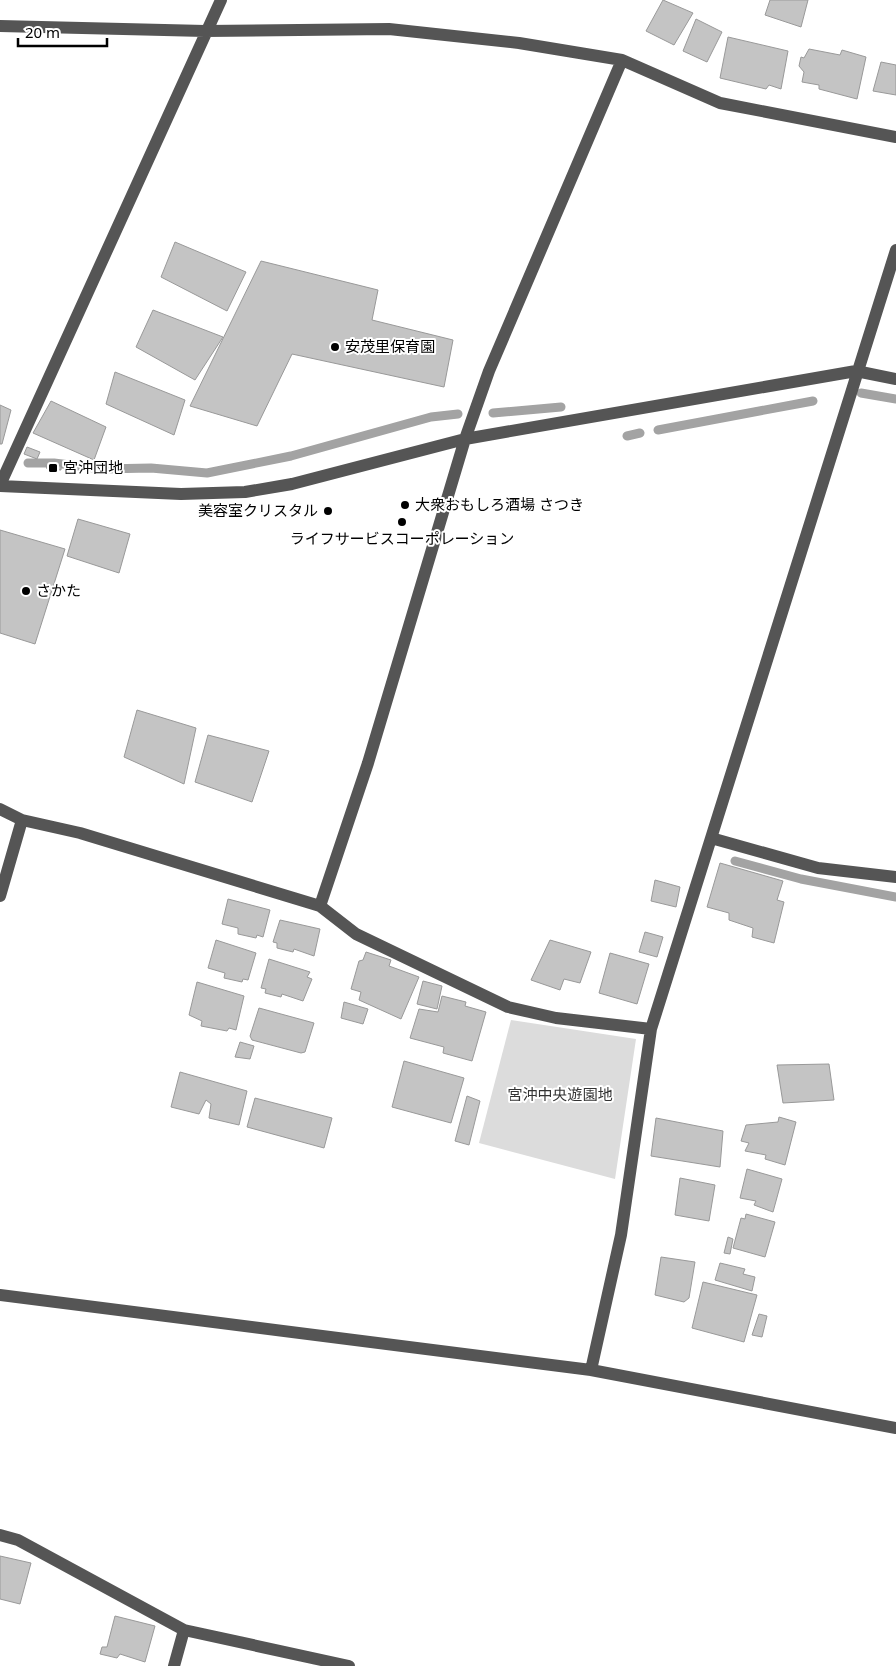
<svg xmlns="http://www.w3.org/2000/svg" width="896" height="1666" font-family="'Noto Sans','Noto Sans JP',sans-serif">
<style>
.green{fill:#dcdcdc}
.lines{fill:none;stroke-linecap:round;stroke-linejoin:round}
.stream{stroke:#a3a3a3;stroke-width:9}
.building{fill:#c4c4c4;stroke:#999}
.minor{stroke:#555;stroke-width:12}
.poi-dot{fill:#000;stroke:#fff;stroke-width:2}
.labels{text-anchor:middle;stroke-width:4;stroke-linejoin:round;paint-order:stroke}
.poi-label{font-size:15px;fill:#000;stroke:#fff;text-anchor:start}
.park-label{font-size:15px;fill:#333;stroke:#fff}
</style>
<rect width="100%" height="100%" fill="#fff"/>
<path class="green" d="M 511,1020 L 636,1039 L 615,1179 L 479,1143 Z"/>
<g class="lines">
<path class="stream" d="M 861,393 L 896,399
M 493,413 L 561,407
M 658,430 L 813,401
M 627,436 L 640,433
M 28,463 L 54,463 L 102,469 L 151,468 L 207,473 L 291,456 L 431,417 L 458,414
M 735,861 L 801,879 L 896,897"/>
</g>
<path class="building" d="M 663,0 L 693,13 L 674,45 L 646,31 Z
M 770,0 L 808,0 L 801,27 L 765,15 Z
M 696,19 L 722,32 L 707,62 L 683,51 Z
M 728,37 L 788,51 L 781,89 L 769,85 L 766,89 L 720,78 Z
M 809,49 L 840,55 L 842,50 L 866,57 L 857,99 L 819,89 L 819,85 L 802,82 L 804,72 L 799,66 L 801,57 L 804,58 Z
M 881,62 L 896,65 L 896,95 L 873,91 Z
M 175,242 L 246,272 L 227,311 L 161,277 Z
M 261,261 L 378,290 L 372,320 L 453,340 L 444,387 L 292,354 L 257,426 L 190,406 Z
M 153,310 L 223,337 L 195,380 L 136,347 Z
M 115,372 L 185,400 L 174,435 L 106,404 Z
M 51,401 L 106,427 L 94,460 L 33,433 Z
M 0,405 L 11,410 L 2,444 L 0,444 Z
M 27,447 L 40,452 L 37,459 L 24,454 Z
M 46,465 L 61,466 L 61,470 L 47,469 Z
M 78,519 L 130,534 L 119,573 L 67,556 Z
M 0,530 L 65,549 L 35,644 L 0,633 Z
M 137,710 L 196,728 L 184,784 L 124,757 Z
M 208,735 L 269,751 L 252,802 L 195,782 Z
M 720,863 L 783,881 L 777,900 L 784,902 L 774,943 L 752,937 L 753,928 L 729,920 L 729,913 L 707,907 Z
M 655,880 L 680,887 L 676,907 L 651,901 Z
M 228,899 L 270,910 L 263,937 L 257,935 L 256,938 L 238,934 L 238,928 L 222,924 Z
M 280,920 L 320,929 L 314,956 L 294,949 L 293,952 L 277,948 L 277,943 L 273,942 Z
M 645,932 L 663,937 L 657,957 L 639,952 Z
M 216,940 L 256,953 L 248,980 L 243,979 L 242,982 L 224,978 L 225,973 L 208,968 Z
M 550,940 L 591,952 L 580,983 L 564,979 L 560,990 L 531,980 Z
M 366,952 L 391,960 L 389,966 L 419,977 L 401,1019 L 359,1000 L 361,992 L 351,989 L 359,961 L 363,960 Z
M 610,953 L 649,964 L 637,1004 L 599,993 Z
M 269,959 L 310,972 L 307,977 L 312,979 L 303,1001 L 282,994 L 281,997 L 265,993 L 266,989 L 261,988 Z
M 423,981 L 442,986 L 437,1009 L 417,1004 Z
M 197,982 L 244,996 L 236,1030 L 229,1028 L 227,1031 L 201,1026 L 202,1021 L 189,1015 Z
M 442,996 L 466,1002 L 465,1006 L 486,1012 L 472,1061 L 443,1053 L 444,1047 L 410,1038 L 419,1009 L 438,1012 Z
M 344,1002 L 368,1009 L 363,1024 L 341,1018 Z
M 259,1008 L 314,1023 L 305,1052 L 301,1053 L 252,1040 L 250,1036 Z
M 240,1042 L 254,1046 L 250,1059 L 235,1057 Z
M 404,1061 L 464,1078 L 451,1123 L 392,1107 Z
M 829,1064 L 834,1100 L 783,1103 L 777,1065 Z
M 180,1072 L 247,1091 L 239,1125 L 209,1118 L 211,1104 L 206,1100 L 199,1114 L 171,1107 Z
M 467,1096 L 480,1101 L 469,1145 L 455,1141 Z
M 255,1098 L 332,1118 L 324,1148 L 247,1127 Z
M 779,1117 L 796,1122 L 785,1165 L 765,1159 L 766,1155 L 745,1151 L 749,1143 L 741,1141 L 746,1125 L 778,1122 Z
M 656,1118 L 723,1131 L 720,1167 L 651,1156 Z
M 747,1169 L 782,1179 L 773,1212 L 754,1205 L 756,1201 L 740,1198 Z
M 680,1178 L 715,1185 L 709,1221 L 675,1215 Z
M 746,1214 L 775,1222 L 765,1257 L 733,1248 L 741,1218 L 745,1219 Z
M 728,1237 L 733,1239 L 730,1254 L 724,1253 Z
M 661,1257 L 695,1262 L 689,1298 L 684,1302 L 655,1295 Z
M 720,1263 L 745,1269 L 743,1274 L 755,1277 L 752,1291 L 715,1280 Z
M 703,1282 L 757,1295 L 744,1342 L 692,1328 Z
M 759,1314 L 767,1316 L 762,1337 L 752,1335 Z
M 0,1556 L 31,1563 L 20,1604 L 0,1599 Z
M 115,1616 L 155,1626 L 145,1662 L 120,1654 L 117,1658 L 100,1654 L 102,1647 L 107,1647 Z"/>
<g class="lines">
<path class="minor" d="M 0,26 L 205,31 L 389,29 L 519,43 L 622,60 L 720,103 L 896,137
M 0,485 L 221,0
M 0,486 L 181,494 L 245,492 L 292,484 L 465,439 L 856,371 L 896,379
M 0,809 L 22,820 L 80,833 L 320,906 L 356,934 L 508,1007 L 556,1018 L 651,1029
M 711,838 L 818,868 L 896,877
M 0,896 L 22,820
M 320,906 L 368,763 L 465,439 L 489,371 L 622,60
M 0,1295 L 591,1370 L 896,1428
M 591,1370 L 621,1235 L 651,1029 L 896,250
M 0,1535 L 18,1540 L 184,1630 L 349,1666
M 174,1666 L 184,1630"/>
</g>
<g class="poi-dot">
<circle cx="335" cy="347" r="5"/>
<rect x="48" y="463" width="10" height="10" rx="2.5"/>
<circle cx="405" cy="505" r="5"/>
<circle cx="328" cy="511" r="5"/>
<circle cx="402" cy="522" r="5"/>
<circle cx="26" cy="591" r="5"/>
</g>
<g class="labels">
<g class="poi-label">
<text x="345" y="352">安茂里保育園</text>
<text x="63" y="473">宮沖団地</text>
<text x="415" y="510">大衆おもしろ酒場 さつき</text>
<text x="318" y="516" text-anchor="end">美容室クリスタル</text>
<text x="402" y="544" text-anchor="middle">ライフサービスコーポレーション</text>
<text x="36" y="596">さかた</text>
</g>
<g class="park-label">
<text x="560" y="1100">宮沖中央遊園地</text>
</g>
</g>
<path d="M18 38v8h89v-8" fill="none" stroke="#000000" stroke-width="2.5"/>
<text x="25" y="38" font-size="15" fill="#000000" stroke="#ffffff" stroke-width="4" paint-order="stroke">20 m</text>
</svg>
